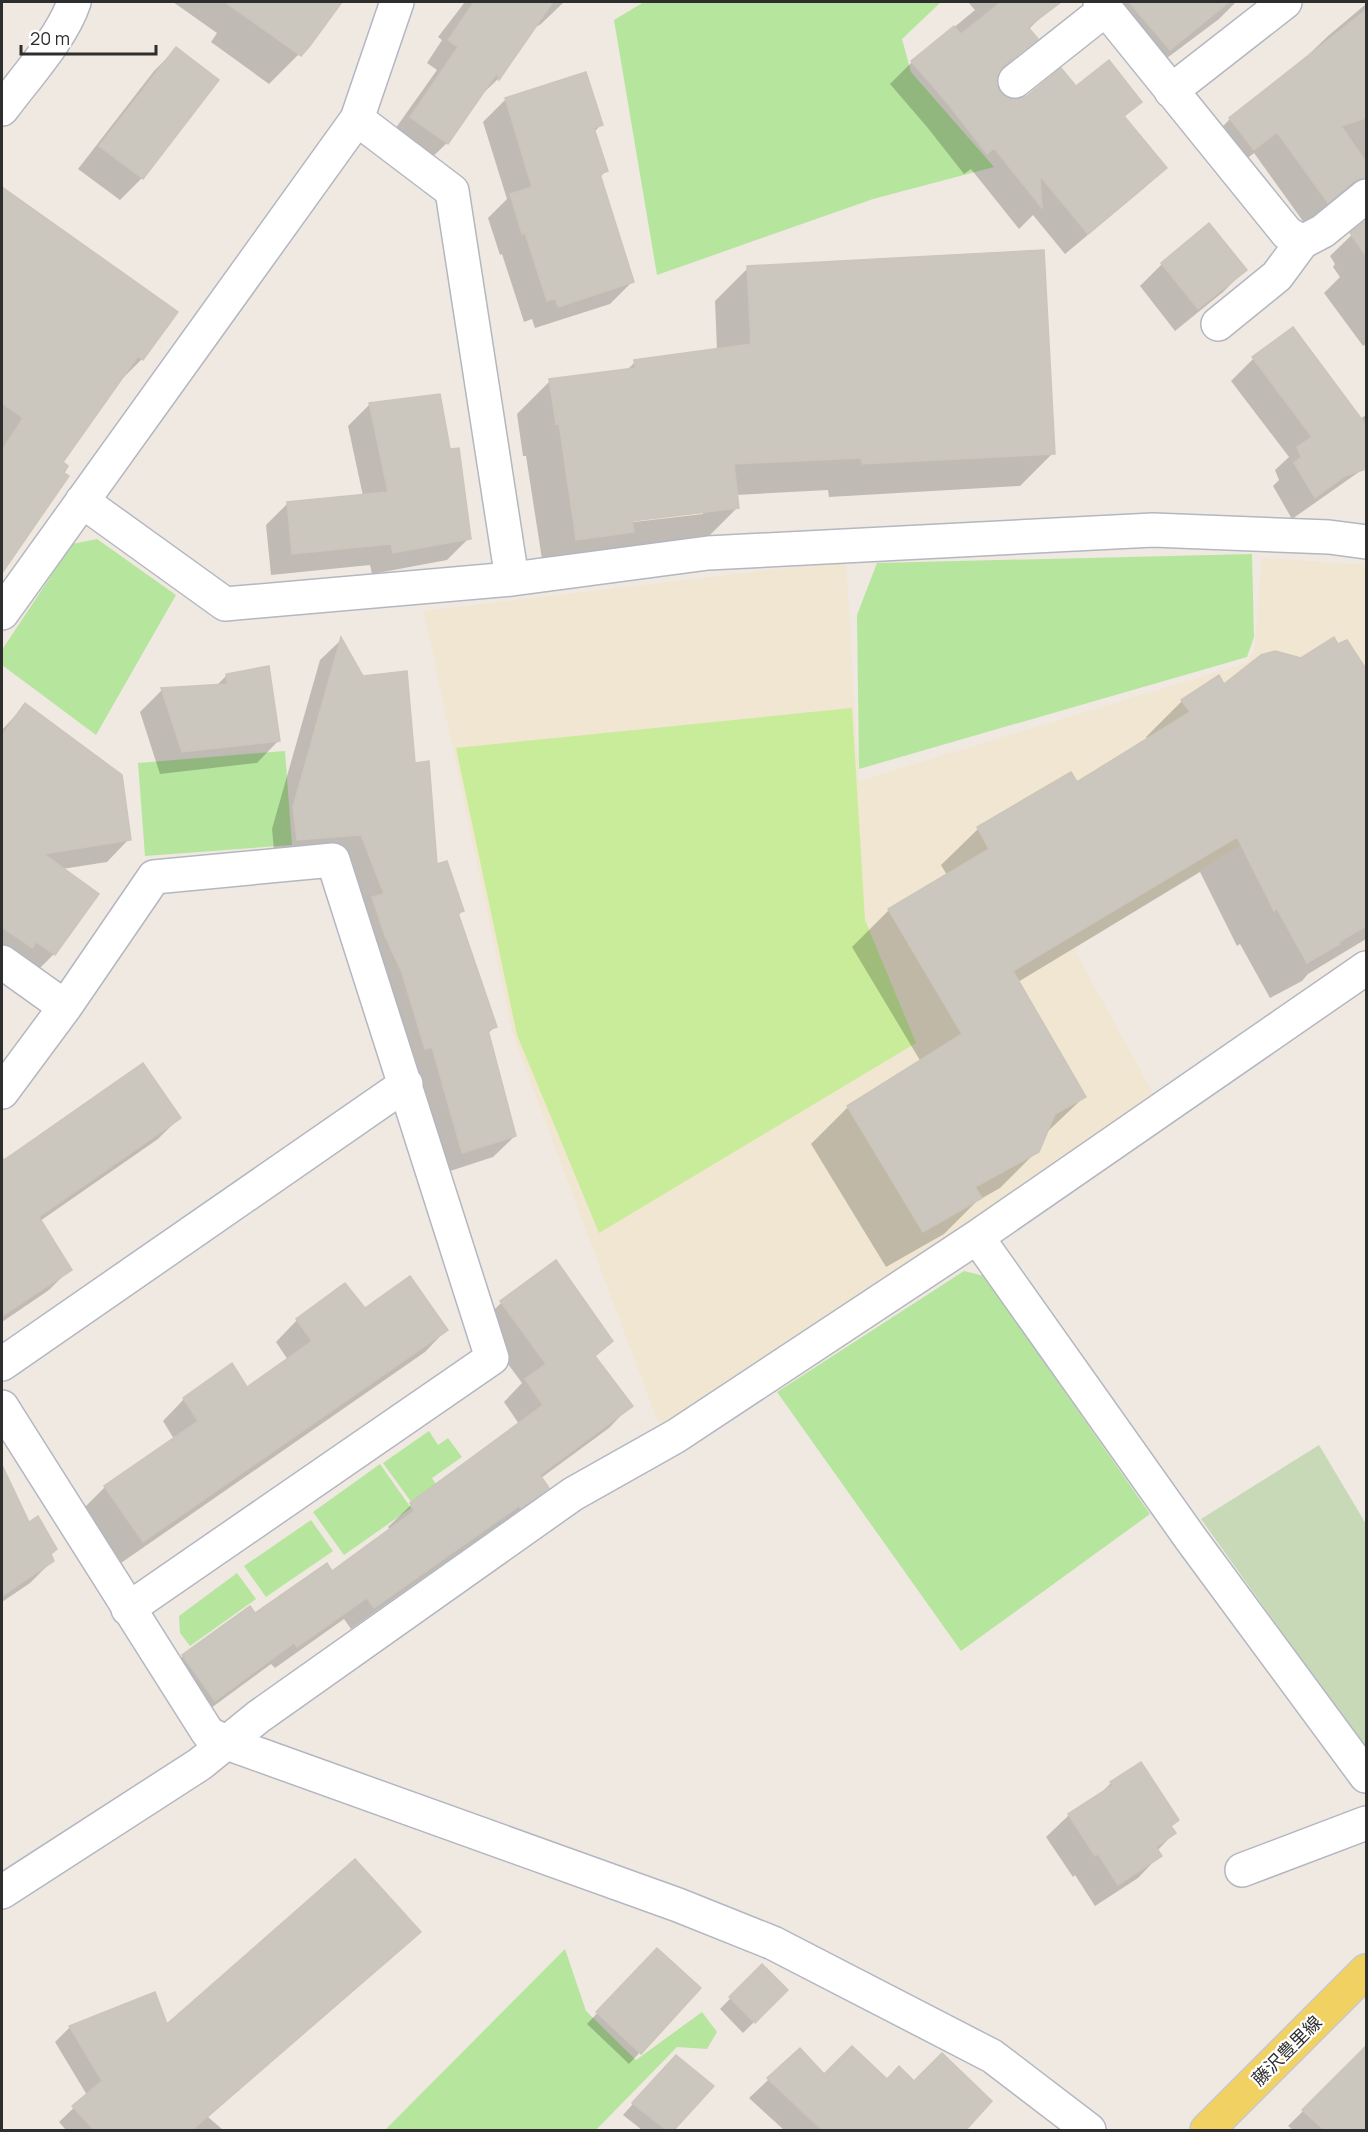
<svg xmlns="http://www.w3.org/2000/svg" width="1368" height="2132" font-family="Manrope,'Noto Sans JP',sans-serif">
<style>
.education{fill:#f0e6d1}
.green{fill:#b6e59e}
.cemetery{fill:#c8d9b8}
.pitch{fill:#c9ec9a}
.shadow{fill:#0003;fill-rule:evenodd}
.building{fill:#cbc7bf;stroke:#cbc5ba;stroke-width:1.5}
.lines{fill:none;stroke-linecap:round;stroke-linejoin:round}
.minor-casing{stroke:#b4b7c1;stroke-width:36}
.major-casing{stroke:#c9c9c9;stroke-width:36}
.minor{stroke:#fff;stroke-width:33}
.major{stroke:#f2d163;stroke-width:33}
.labels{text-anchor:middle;stroke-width:4.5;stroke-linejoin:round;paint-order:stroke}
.street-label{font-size:18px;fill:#2e2e2e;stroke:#fff}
</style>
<rect width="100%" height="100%" fill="#efe9e1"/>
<path class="education" d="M 1262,558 L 1366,565 L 1366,799 L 1272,851 L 1260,833 L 1074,949 L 1155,1097 L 667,1425 L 658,1422 L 513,1035 L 424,611 L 846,561 L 859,781 L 1246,663 L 1254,651 Z"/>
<path class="green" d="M 644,2 L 941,2 L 902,39 L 911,72 L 994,167 L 873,199 L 657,275 L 614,20 Z
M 97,539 L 176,595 L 96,735 L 2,665 L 2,650 L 72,544 Z
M 1252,554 L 1254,637 L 1247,657 L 859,769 L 857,615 L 877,563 Z
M 285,751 L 292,845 L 145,856 L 138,763 Z
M 964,1271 L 984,1276 L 1150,1514 L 961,1651 L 777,1392 Z
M 429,1431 L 438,1445 L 448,1438 L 462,1457 L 432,1478 L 437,1486 L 417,1510 L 383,1463 Z
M 380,1464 L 411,1508 L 344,1555 L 313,1512 Z
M 311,1520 L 333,1551 L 266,1597 L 244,1566 Z
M 237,1573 L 256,1599 L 190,1646 L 180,1633 L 179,1616 Z
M 565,1949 L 586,2011 L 636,2060 L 702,2012 L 717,2032 L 707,2049 L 677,2047 L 596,2130 L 385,2130 Z"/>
<path class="cemetery" d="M 1319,1445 L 1366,1524 L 1366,1750 L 1201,1519 Z"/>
<path class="pitch" d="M 852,708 L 865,920 L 916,1043 L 599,1233 L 517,1035 L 456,748 Z"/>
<path class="shadow" d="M 173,2 L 342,2 L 299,54 L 269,84 L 211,42 L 217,33 Z
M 465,2 L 564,2 L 541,24 L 531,30 L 498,79 L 476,100 L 447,143 L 424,165 L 388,139 L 437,70 L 427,63 L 442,40 L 438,37 Z
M 968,2 L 1036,2 L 1045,13 L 1028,30 L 1036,39 L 996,75 L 995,85 L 1000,94 L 1007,100 L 1019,101 L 1075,88 L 1140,102 L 1123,118 L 1165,167 L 1143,189 L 1065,254 L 1033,215 L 1019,229 L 971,169 L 964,174 L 927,127 L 890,84 L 912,62 L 975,10 Z
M 1126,2 L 1236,2 L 1219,19 L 1163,61 L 1106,21 Z
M 1366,4 L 1366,167 L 1358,174 L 1361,177 L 1339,199 L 1330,203 L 1305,224 L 1254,153 L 1231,171 L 1208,141 L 1230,119 L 1307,59 L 1305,58 L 1328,36 Z
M 176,49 L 142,178 L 120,200 L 78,169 L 154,71 Z
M 585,74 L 602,124 L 594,132 L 606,171 L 600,177 L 632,282 L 610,304 L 535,328 L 532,319 L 524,322 L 502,254 L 500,255 L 488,218 L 507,199 L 483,122 L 505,100 Z
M 10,195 L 142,359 L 120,381 L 60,463 L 2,569 L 2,203 Z
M 1366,221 L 1366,344 L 1363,346 L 1324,293 L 1340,277 L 1333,267 L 1335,264 L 1330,256 Z
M 1162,264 L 1245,270 L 1223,292 L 1175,331 L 1140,286 Z
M 748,268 L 1053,453 L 1020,486 L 829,497 L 828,490 L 736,495 L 737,508 L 704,541 L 544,572 L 526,456 L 523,456 L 517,414 L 550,381 L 626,371 L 635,362 L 717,350 L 715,301 ZM 703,511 L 703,514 L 625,523 L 625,520 Z
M 1293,329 L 1360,419 L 1366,415 L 1366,467 L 1292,519 L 1273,486 L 1279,480 L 1275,470 L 1289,457 L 1231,381 L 1253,359 Z
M 370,404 L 469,538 L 447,560 L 372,574 L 370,565 L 271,575 L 266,525 L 288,503 L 363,496 L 348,426 Z
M 341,640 L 414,764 L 436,866 L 463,911 L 457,916 L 496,1026 L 487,1034 L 515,1136 L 493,1157 L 441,1174 L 340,856 L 275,861 L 272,829 L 320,660 Z
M 1347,642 L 1366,672 L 1366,939 L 1308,974 L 1302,981 L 1270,998 L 1240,944 L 1237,946 L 1200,872 L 1018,982 L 1084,1097 L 1044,1135 L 1037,1151 L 1000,1188 L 977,1201 L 944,1234 L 886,1267 L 811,1144 L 848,1107 L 921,1062 L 852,947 L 889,910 L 947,875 L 941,865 L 978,829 L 1071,774 L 1077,784 L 1148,740 L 1146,737 L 1182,701 Z
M 226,676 L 279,740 L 257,763 L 160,774 L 140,712 L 162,690 L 216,686 Z
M 25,705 L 129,839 L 107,862 L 62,869 L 54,954 L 32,976 L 2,955 L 2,730 Z
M 142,1065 L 179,1118 L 158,1139 L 40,1221 L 70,1269 L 49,1290 L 2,1322 L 2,1163 Z
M 501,1303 L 611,1341 L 595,1357 L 631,1405 L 609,1428 L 541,1478 L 547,1488 L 525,1510 L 498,1529 L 496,1527 L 351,1629 L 344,1619 L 275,1668 L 271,1664 L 192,1722 L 161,1678 L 183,1656 L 332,1573 L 391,1531 L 388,1527 L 411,1505 L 519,1424 L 504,1402 L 522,1383 L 479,1325 Z
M 297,1320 L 446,1330 L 425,1352 L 121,1563 L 83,1509 L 105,1487 L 174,1439 L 163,1421 L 184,1399 L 247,1389 L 288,1360 L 276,1342 Z
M 2,1468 L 28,1524 L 52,1561 L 30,1583 L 2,1602 Z
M 1111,1783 L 1170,1827 L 1174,1833 L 1157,1851 L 1160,1855 L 1138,1878 L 1095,1906 L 1075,1875 L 1073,1877 L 1046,1837 L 1069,1815 L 1098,1796 Z
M 419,1932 L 208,2117 L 223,2130 L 66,2130 L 59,2122 L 87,2095 L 55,2042 L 70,2027 L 166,2026 Z
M 646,1961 L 699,1989 L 629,2064 L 587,2024 Z
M 762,1966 L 786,1990 L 743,2033 L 720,2009 Z
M 800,2050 L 824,2076 L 914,2083 L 990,2101 L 964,2130 L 784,2130 L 749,2098 Z
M 1362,2052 L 1366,2056 L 1366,2130 L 1293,2130 L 1288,2126 Z
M 665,2068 L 712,2086 L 672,2130 L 642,2130 L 623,2115 Z"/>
<path class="building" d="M 225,2 L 342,2 L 309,47 L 301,56 Z
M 474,2 L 553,2 L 499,80 L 497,73 L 448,144 L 410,117 L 458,47 L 448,40 Z
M 1001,2 L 1061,2 L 1028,27 L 1038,39 L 1003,66 L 998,74 L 996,83 L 1001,93 L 1009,99 L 1018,99 L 1027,96 L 1061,68 L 1076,86 L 1109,60 L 1142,102 L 1124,116 L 1167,168 L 1088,234 L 1040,176 L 1042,208 L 994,148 L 987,154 L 949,105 L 911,61 L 954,26 L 961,34 Z
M 1129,2 L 1229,2 L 1170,50 Z
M 1366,10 L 1366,118 L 1341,126 L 1366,162 L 1366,178 L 1354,181 L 1328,203 L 1277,132 L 1254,150 L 1229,118 Z
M 176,47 L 219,80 L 143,179 L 99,146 Z
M 586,72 L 603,125 L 594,128 L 608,171 L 600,174 L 634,282 L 558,307 L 555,298 L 547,301 L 525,233 L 522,234 L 510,194 L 532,187 L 505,98 Z
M 2,187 L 178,312 L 143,360 L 138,356 L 63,462 L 68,466 L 64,473 L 69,476 L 2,573 L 2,450 L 23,418 L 2,403 Z
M 1366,220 L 1366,256 L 1350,233 Z
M 1209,223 L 1247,270 L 1198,309 L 1161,263 Z
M 1044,250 L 1055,454 L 862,464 L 861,458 L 734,464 L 739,508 L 632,521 L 634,532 L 576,540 L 559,423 L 556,424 L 549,379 L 635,368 L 634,360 L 751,344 L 747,266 Z
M 1293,327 L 1366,425 L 1366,469 L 1345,476 L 1315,498 L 1294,463 L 1301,457 L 1297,447 L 1312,437 L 1252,357 Z
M 440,394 L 450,449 L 459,448 L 471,539 L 393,553 L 391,544 L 292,554 L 287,502 L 388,492 L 369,403 Z
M 341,637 L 363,676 L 407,671 L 415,763 L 429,761 L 437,864 L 447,861 L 464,911 L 458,913 L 497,1027 L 488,1030 L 516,1136 L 462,1153 L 432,1047 L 425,1049 L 402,973 L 385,936 L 372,897 L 384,894 L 361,835 L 297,840 L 293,807 Z
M 1334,637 L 1338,644 L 1347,640 L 1366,669 L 1366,926 L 1339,942 L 1340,944 L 1307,963 L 1277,909 L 1274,911 L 1237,837 L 1013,971 L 1086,1097 L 1055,1114 L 1039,1152 L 975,1187 L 982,1198 L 923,1232 L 847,1106 L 962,1034 L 888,909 L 989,849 L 977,827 L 1071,772 L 1077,782 L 1190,712 L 1181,700 L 1219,675 L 1224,684 L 1261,655 L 1275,651 L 1301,658 Z
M 269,666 L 280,741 L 182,752 L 161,688 L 227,684 L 226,674 Z
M 25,703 L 122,775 L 131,840 L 44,854 L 99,894 L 55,955 L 36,942 L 32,948 L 2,927 L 2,735 Z
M 143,1063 L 181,1118 L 39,1217 L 72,1270 L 2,1316 L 2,1157 L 4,1160 Z
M 556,1260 L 613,1341 L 595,1356 L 633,1406 L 540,1475 L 549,1488 L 521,1508 L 519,1506 L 374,1608 L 367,1598 L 297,1647 L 294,1643 L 215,1701 L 182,1655 L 250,1606 L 255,1613 L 327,1563 L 332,1571 L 414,1511 L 410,1503 L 543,1405 L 525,1379 L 546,1364 L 500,1301 Z
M 410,1276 L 448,1330 L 143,1542 L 104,1486 L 198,1421 L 183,1398 L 232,1363 L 247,1387 L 312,1341 L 296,1319 L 345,1283 L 365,1308 Z
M 2,1465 L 29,1522 L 38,1516 L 57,1549 L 51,1554 L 54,1561 L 2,1596 Z
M 1141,1762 L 1179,1820 L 1171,1826 L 1176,1833 L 1156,1847 L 1162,1856 L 1118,1885 L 1098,1854 L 1095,1856 L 1068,1814 L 1113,1785 L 1110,1782 Z
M 355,1859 L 421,1932 L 192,2130 L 94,2130 L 72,2106 L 102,2081 L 69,2026 L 155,1992 L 167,2024 Z
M 657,1948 L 701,1988 L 641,2054 L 596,2012 Z
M 762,1964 L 788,1990 L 755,2023 L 729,1997 Z
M 852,2046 L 887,2079 L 899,2066 L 914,2081 L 942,2053 L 992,2101 L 966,2130 L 822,2130 L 767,2078 L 800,2048 L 824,2074 Z
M 1366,2046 L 1366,2130 L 1324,2130 L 1302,2110 Z
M 676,2055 L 714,2086 L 674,2130 L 666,2130 L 632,2103 Z"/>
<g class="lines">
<defs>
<path id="minor" d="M 1100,2 L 1287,233 L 1302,242 L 1323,231 L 1366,196
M 1015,81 L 1106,9
M 1171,91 L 1285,2
M 2,109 C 25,78 62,38 74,2
M 357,119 L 452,191 L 512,579
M 1218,324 L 1277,276 L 1302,242
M 82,501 L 225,604 L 512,579 L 708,553 L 1153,530 L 1329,537 L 1366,542
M 2,613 L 357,119 L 397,2
M 2,962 L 65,1007
M 2,1092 L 65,1007 L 154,877 L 333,860 L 492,1358 L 128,1609
M 977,1237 L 1191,1539 L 1366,1776
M 2,1364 L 406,1084
M 2,1407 L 208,1733 L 227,1743 L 678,1905 L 773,1943 L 992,2056 L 1089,2130
M 1242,1870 L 1366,1823
M 2,1892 L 200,1764 L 258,1717 L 573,1494 L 676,1436 L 977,1237 L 1366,968"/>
<path id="major" d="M 1207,2130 L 1366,1971"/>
</defs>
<use href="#minor" class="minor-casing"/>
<use href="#major" class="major-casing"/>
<use href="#minor" class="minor"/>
<use href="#major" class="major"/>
</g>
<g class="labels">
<g class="street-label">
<text transform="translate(1287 2051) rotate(-45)" y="6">藤沢豊里線</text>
</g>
</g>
<rect width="1368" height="2132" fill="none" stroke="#2e2e2e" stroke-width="6"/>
<path d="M21 45v9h135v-9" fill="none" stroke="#2e2e2e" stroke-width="3"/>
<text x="30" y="45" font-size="18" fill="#2e2e2e" stroke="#ffffff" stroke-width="4.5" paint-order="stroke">20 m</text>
</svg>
